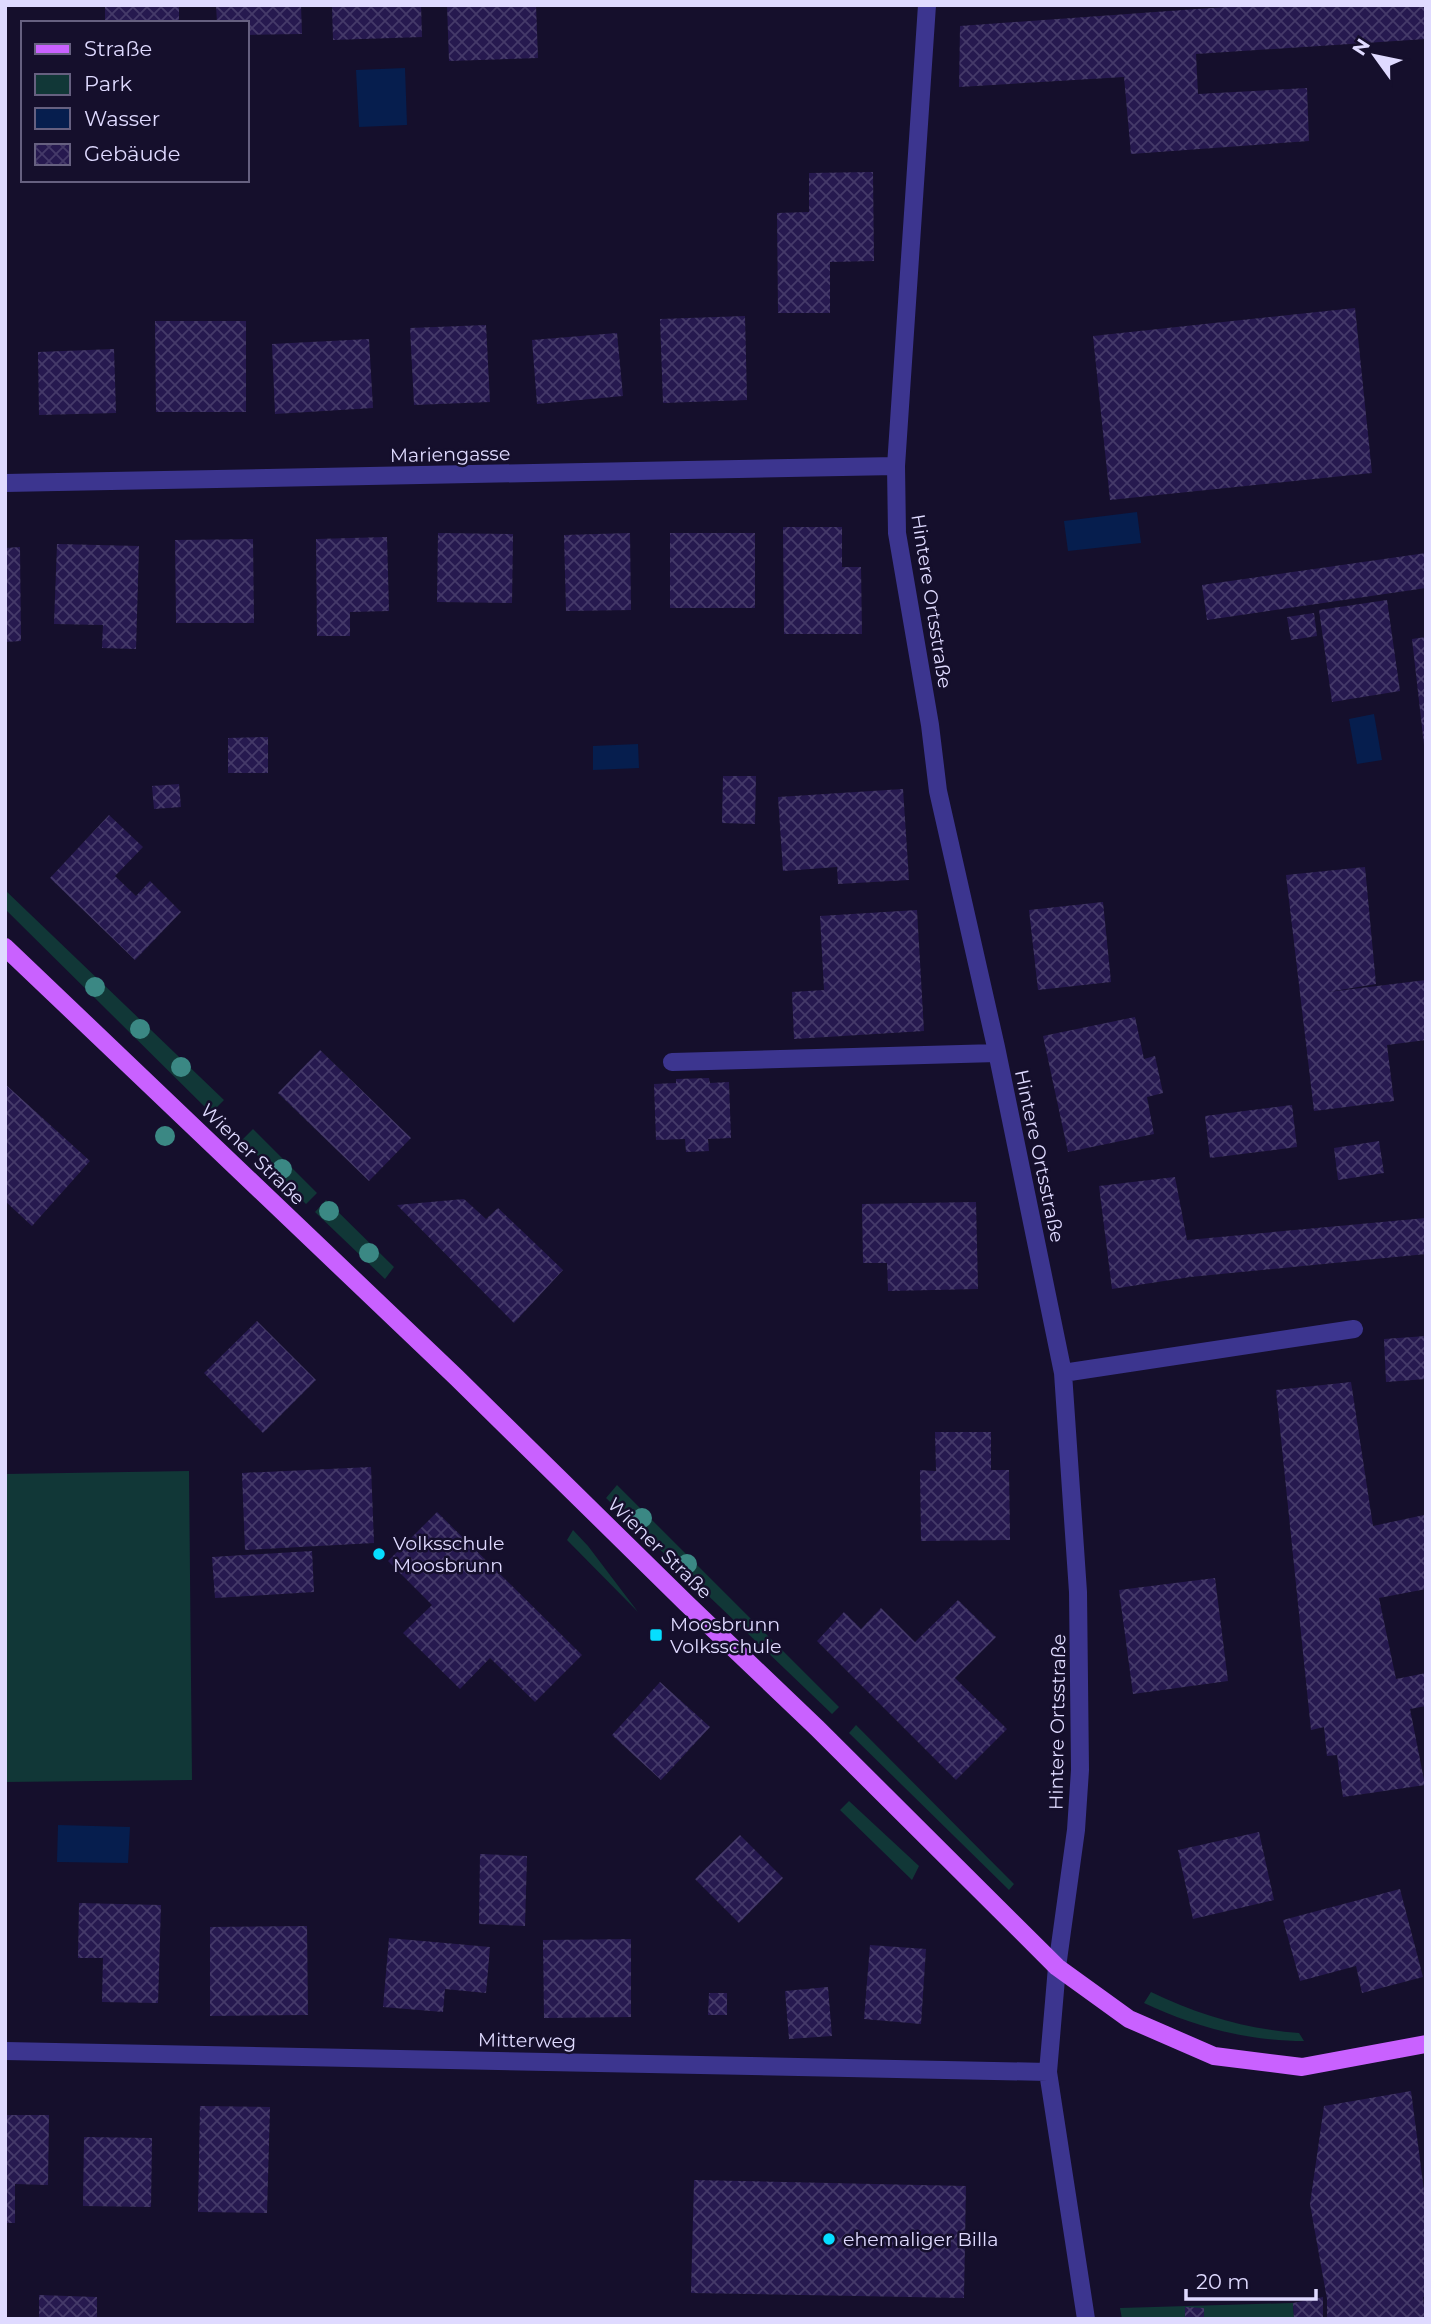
<svg xmlns="http://www.w3.org/2000/svg" width="1431" height="2324" font-family="Montserrat,sans-serif">
<style>
.green{fill:#113737}
.water{fill:#061e4e}
.building{fill:url(#building-cross-hatch)}
.lines{fill:none;stroke-linecap:round;stroke-linejoin:round}
.minor{stroke:#3c358f;stroke-width:18}
.major{stroke:#c961ff;stroke-width:18}
.tree{fill:#3b8884}
.poi-dot{fill:#06deff;stroke:#150f2c;stroke-width:2.5}
.labels{text-anchor:middle;stroke-width:5;stroke-linejoin:round;paint-order:stroke}
.street-label{font-size:19px;fill:#dfdaff;stroke:#150f2c}
.poi-label{font-size:19px;fill:#dfdaff;stroke:#150f2c;text-anchor:start}
</style>
<defs>
<pattern id="building-cross-hatch" width="8" height="8" patternUnits="userSpaceOnUse" patternTransform="scale(1.75)"><rect width="8" height="8" fill="#26194f"/><path d="M0 0l8 8M0 8l8-8" fill="none" stroke="#453a69"/></pattern>
</defs>
<rect width="100%" height="100%" fill="#150f2c"/>
<path class="green" d="M 5,890 L 224,1100 L 211,1113 L 5,909 Z
M 253,1129 L 317,1193 L 306,1204 L 242,1140 Z
M 326,1200 L 394,1267 L 385,1279 L 315,1212 Z
M 189,1471 L 192,1780 L 5,1782 L 5,1474 Z
M 617,1485 L 839,1707 L 832,1714 L 606,1498 Z
M 573,1530 L 588,1546 L 638,1612 L 567,1540 Z
M 856,1725 L 1014,1884 L 1009,1890 L 849,1733 Z
M 849,1801 L 919,1866 L 912,1880 L 840,1810 Z
M 1151,1992 C 1198,2015 1246,2029 1299,2033 L 1304,2041 C 1249,2041 1194,2027 1144,2003 Z
M 1293,2303 L 1294,2319 L 1122,2319 L 1120,2308 Z"/>
<path class="water" d="M 405,68 L 407,125 L 359,127 L 356,70 Z
M 1137,512 L 1141,543 L 1068,551 L 1064,521 Z
M 1374,714 L 1382,760 L 1357,764 L 1349,719 Z
M 638,744 L 639,768 L 593,770 L 593,746 Z
M 58,1825 L 130,1827 L 128,1863 L 57,1862 Z"/>
<path class="building" d="M 105,5 L 179,5 L 179,23 L 105,23 Z
M 216,5 L 301,5 L 302,34 L 247,35 L 247,23 L 217,23 Z
M 332,5 L 421,5 L 422,37 L 333,40 Z
M 447,5 L 536,5 L 538,58 L 449,61 Z
M 1253,5 L 1426,5 L 1426,39 L 1196,54 L 1198,94 L 1307,88 L 1309,141 L 1131,154 L 1124,77 L 959,87 L 960,26 Z
M 873,172 L 874,261 L 830,262 L 830,313 L 778,313 L 777,213 L 809,212 L 809,173 Z
M 1355,308 L 1372,473 L 1110,500 L 1093,336 Z
M 745,316 L 747,400 L 663,403 L 660,319 Z
M 155,321 L 246,321 L 246,412 L 156,412 Z
M 486,325 L 490,402 L 414,405 L 410,328 Z
M 617,333 L 623,396 L 537,404 L 532,340 Z
M 369,339 L 373,408 L 275,414 L 272,344 Z
M 114,349 L 116,413 L 39,415 L 38,352 Z
M 783,527 L 842,527 L 842,567 L 861,567 L 862,634 L 784,634 Z
M 438,533 L 513,534 L 512,603 L 437,602 Z
M 630,533 L 631,610 L 566,611 L 564,535 Z
M 670,533 L 755,533 L 755,608 L 670,608 Z
M 387,537 L 389,611 L 350,612 L 350,636 L 317,636 L 316,539 Z
M 253,539 L 254,623 L 176,623 L 175,540 Z
M 57,544 L 139,546 L 136,649 L 102,648 L 103,625 L 54,624 Z
M 20,547 L 21,641 L 5,642 L 5,548 Z
M 1426,553 L 1426,588 L 1207,620 L 1202,585 Z
M 1387,600 L 1400,691 L 1332,702 L 1319,610 Z
M 1314,613 L 1317,636 L 1291,640 L 1287,617 Z
M 1426,637 L 1426,744 L 1424,745 L 1412,639 Z
M 268,737 L 268,773 L 228,773 L 228,738 Z
M 723,776 L 756,776 L 755,824 L 722,823 Z
M 179,784 L 181,807 L 154,809 L 152,786 Z
M 903,789 L 909,880 L 838,884 L 837,867 L 783,871 L 778,797 Z
M 109,815 L 143,847 L 115,876 L 136,896 L 150,881 L 181,912 L 135,960 L 50,878 Z
M 1365,867 L 1376,984 L 1328,992 L 1426,980 L 1426,1040 L 1387,1045 L 1394,1101 L 1314,1111 L 1286,875 Z
M 1103,902 L 1111,982 L 1038,990 L 1029,910 Z
M 917,910 L 924,1031 L 794,1039 L 792,992 L 824,990 L 820,916 Z
M 1135,1017 L 1144,1059 L 1155,1056 L 1163,1093 L 1147,1097 L 1154,1134 L 1068,1152 L 1043,1036 Z
M 320,1050 L 411,1138 L 369,1181 L 278,1093 Z
M 709,1078 L 710,1083 L 729,1082 L 731,1138 L 708,1139 L 709,1151 L 686,1152 L 685,1139 L 656,1140 L 654,1084 L 676,1083 L 676,1079 Z
M 5,1084 L 90,1161 L 32,1226 L 5,1201 Z
M 1292,1105 L 1297,1147 L 1210,1158 L 1205,1116 Z
M 1379,1141 L 1384,1173 L 1338,1180 L 1334,1148 Z
M 1175,1177 L 1187,1240 L 1426,1218 L 1426,1254 L 1190,1277 L 1112,1289 L 1099,1186 Z
M 464,1199 L 486,1219 L 498,1208 L 563,1270 L 514,1323 L 397,1205 Z
M 976,1202 L 978,1289 L 888,1291 L 887,1263 L 863,1263 L 862,1204 Z
M 257,1321 L 316,1380 L 263,1433 L 204,1373 Z
M 1426,1336 L 1426,1379 L 1386,1382 L 1384,1339 Z
M 1351,1382 L 1373,1526 L 1424,1515 L 1426,1589 L 1379,1598 L 1396,1679 L 1426,1673 L 1426,1706 L 1410,1709 L 1425,1785 L 1343,1797 L 1337,1755 L 1327,1756 L 1324,1727 L 1311,1730 L 1276,1390 Z
M 935,1432 L 991,1432 L 991,1470 L 1009,1470 L 1010,1540 L 921,1541 L 920,1470 L 936,1471 Z
M 371,1467 L 374,1543 L 245,1550 L 242,1473 Z
M 437,1512 L 582,1655 L 535,1702 L 490,1658 L 460,1689 L 403,1633 L 432,1605 L 388,1561 Z
M 312,1551 L 314,1592 L 215,1598 L 212,1557 Z
M 1215,1578 L 1228,1681 L 1133,1694 L 1119,1590 Z
M 958,1600 L 996,1637 L 955,1678 L 1007,1729 L 956,1780 L 817,1641 L 844,1612 L 861,1629 L 881,1608 L 915,1642 Z
M 660,1682 L 710,1727 L 661,1780 L 612,1735 Z
M 1259,1832 L 1274,1900 L 1193,1919 L 1178,1850 Z
M 740,1835 L 783,1878 L 739,1923 L 695,1879 Z
M 480,1854 L 527,1856 L 525,1926 L 479,1924 Z
M 1400,1889 L 1423,1977 L 1362,1993 L 1356,1966 L 1300,1981 L 1283,1920 Z
M 79,1903 L 161,1905 L 158,2003 L 102,2002 L 103,1958 L 78,1958 Z
M 307,1926 L 308,2015 L 210,2016 L 210,1927 Z
M 389,1938 L 490,1947 L 486,1993 L 445,1989 L 443,2012 L 383,2007 Z
M 631,1939 L 631,2017 L 544,2018 L 543,1940 Z
M 870,1945 L 926,1949 L 921,2024 L 864,2019 Z
M 828,1987 L 832,2036 L 789,2039 L 785,1991 Z
M 709,1993 L 727,1993 L 727,2015 L 708,2015 Z
M 1411,2091 L 1426,2206 L 1426,2297 L 1423,2297 L 1426,2319 L 1327,2319 L 1327,2299 L 1310,2204 L 1324,2106 Z
M 200,2106 L 270,2107 L 267,2213 L 198,2212 Z
M 5,2115 L 49,2115 L 48,2185 L 15,2184 L 15,2223 L 5,2223 Z
M 84,2137 L 152,2138 L 151,2207 L 83,2206 Z
M 694,2180 L 966,2186 L 964,2298 L 691,2293 Z
M 39,2295 L 97,2297 L 97,2319 L 39,2319 Z
M 1323,2297 L 1323,2319 L 1294,2319 L 1293,2303 Z
M 1185,2307 L 1204,2308 L 1204,2319 L 1185,2319 Z"/>
<g class="lines">
<path class="minor" d="M 927,5 L 896,466 L 897,533 L 930,725 L 938,791 L 996,1047 L 1063,1373 L 1078,1592 L 1080,1770 L 1076,1830 L 1057,1967 L 1048,2072 L 1086,2319
M 5,483 L 896,466
M 672,1062 L 997,1053
M 1063,1373 L 1354,1329
M 5,2051 L 1048,2072"/>
<path class="major" d="M 5,947 L 456,1377 L 686,1603 L 817,1728 L 1057,1967 L 1129,2019 L 1214,2056 L 1302,2067 L 1426,2044"/>
</g>
<g class="tree">
<circle cx="95" cy="987" r="10"/>
<circle cx="140" cy="1029" r="10"/>
<circle cx="181" cy="1067" r="10"/>
<circle cx="165" cy="1136" r="10"/>
<circle cx="282" cy="1169" r="10"/>
<circle cx="329" cy="1211" r="10"/>
<circle cx="369" cy="1253" r="10"/>
<circle cx="642" cy="1518" r="10"/>
<circle cx="687" cy="1564" r="10"/>
</g>
<g class="poi-dot">
<circle cx="379" cy="1554" r="7"/>
<rect x="649" y="1628" width="14" height="14" rx="3.5"/>
<circle cx="829" cy="2239" r="7"/>
</g>
<g class="labels">
<g class="street-label">
<text transform="translate(450 454) rotate(-1)" y="7">Mariengasse</text>
<text transform="translate(932 601) rotate(81)" y="7">Hintere Ortsstraße</text>
<text transform="translate(253 1154) rotate(44)" y="7">Wiener Straße</text>
<text transform="translate(1040 1156) rotate(78)" y="7">Hintere Ortsstraße</text>
<text transform="translate(660 1548) rotate(44)" y="7">Wiener Straße</text>
<text transform="translate(1057 1722) rotate(-89)" y="7">Hintere Ortsstraße</text>
<text transform="translate(527 2040) rotate(1)" y="7">Mitterweg</text>
</g>
<g class="poi-label">
<text x="393" y="1550">Volksschule<tspan x="393" dy="22">Moosbrunn</tspan></text>
<text x="670" y="1631">Moosbrunn<tspan x="670" dy="22">Volksschule</tspan></text>
<text x="843" y="2246">ehemaliger Billa</text>
</g>
</g>
<rect width="1431" height="2324" fill="none" stroke="#dfdaff" stroke-width="14"/>
<rect x="21" y="21" width="228" height="161" fill="#150f2c" stroke="#666080" stroke-width="2"/>
<rect x="35" y="44" width="35" height="10" fill="#c961ff" stroke="#666080" stroke-width="2"/>
<text x="84" y="56" font-size="21" fill="#dfdaff">Straße</text>
<rect x="35" y="74" width="35" height="21" fill="#113737" stroke="#666080" stroke-width="2"/>
<text x="84" y="91" font-size="21" fill="#dfdaff">Park</text>
<rect x="35" y="108" width="35" height="21" fill="#061e4e" stroke="#666080" stroke-width="2"/>
<text x="84" y="126" font-size="21" fill="#dfdaff">Wasser</text>
<rect x="35" y="144" width="35" height="21" fill="url(#building-cross-hatch)" stroke="#666080" stroke-width="2"/>
<text x="84" y="161" font-size="21" fill="#dfdaff">Gebäude</text>
<g transform="translate(1375 56) rotate(303)" stroke="#150f2c" stroke-width="5" paint-order="stroke">
<path d="M0-5L12 26L0 18L-12 26Z" fill="#dfdaff"/>
<text y="-10" font-size="19" font-weight="bold" text-anchor="middle" fill="#dfdaff">N</text>
</g>
<path d="M1186 2289v10h130v-10" fill="none" stroke="#dfdaff" stroke-width="3.5"/>
<text x="1196" y="2289" font-size="21" fill="#dfdaff" stroke="#150f2c" stroke-width="5" paint-order="stroke">20 m</text>
</svg>
